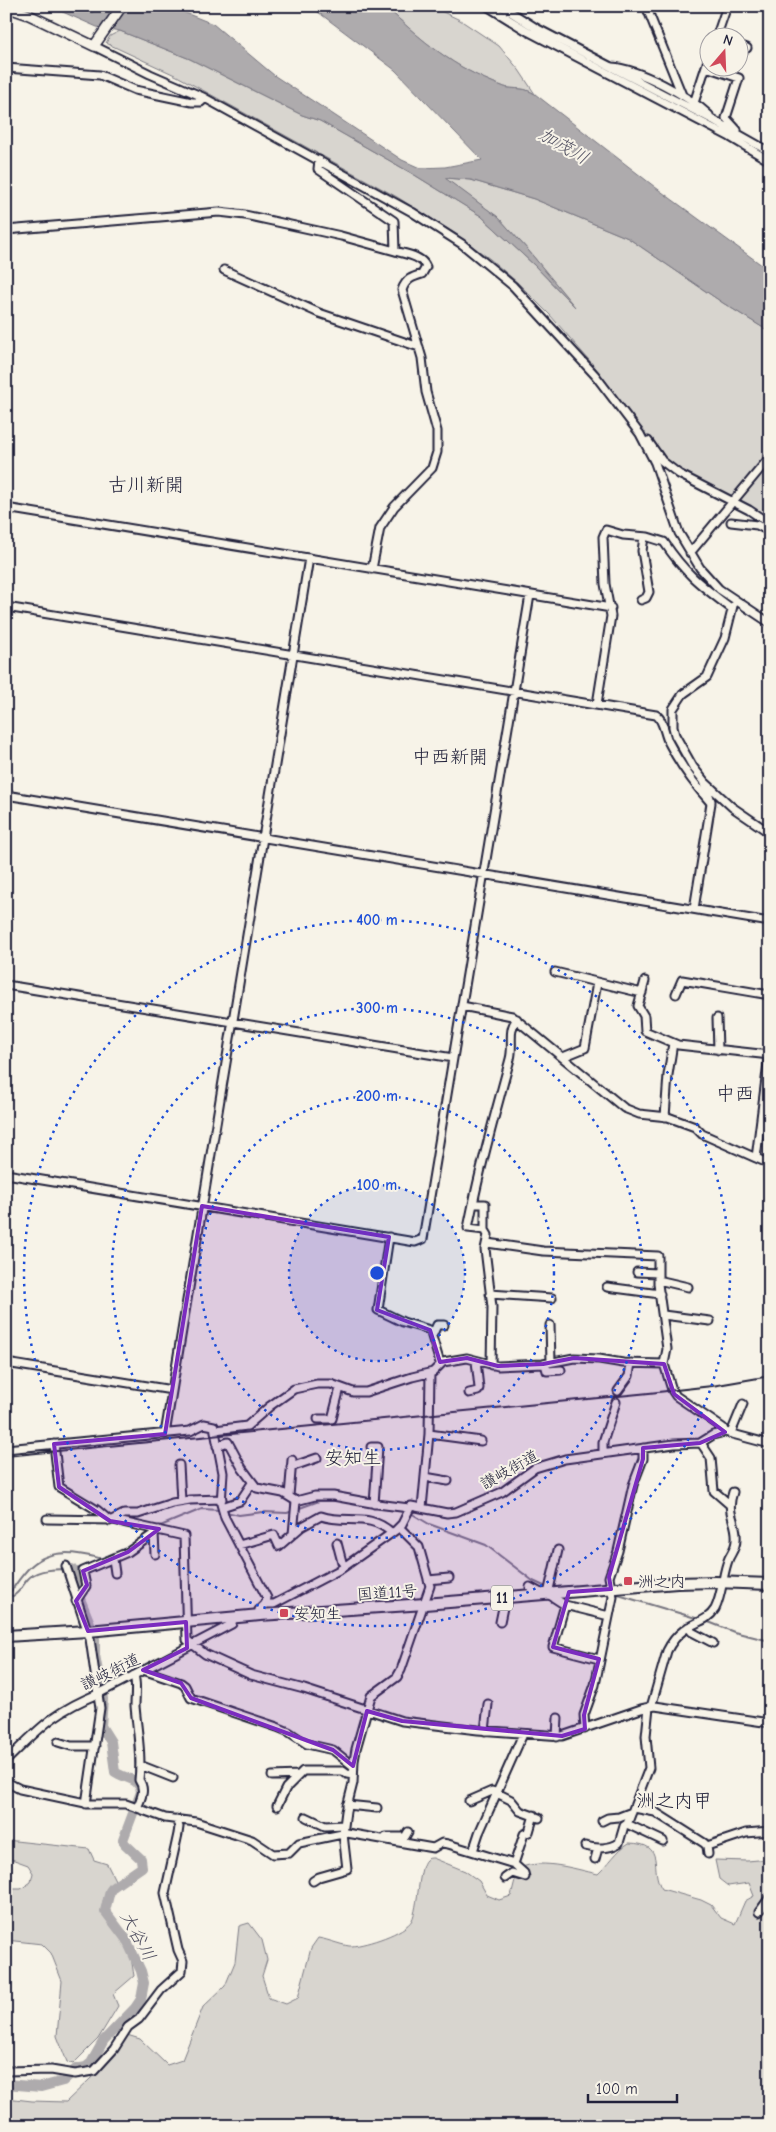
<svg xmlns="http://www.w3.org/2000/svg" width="776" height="2132" font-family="'Comic Neue','Klee One',sans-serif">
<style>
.green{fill:#d8d5cf;stroke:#7d7c85}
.water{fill:#aeabad;stroke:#76747f}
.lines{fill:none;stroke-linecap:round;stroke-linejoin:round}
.stream{stroke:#76747f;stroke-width:2}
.river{stroke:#aeabad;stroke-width:10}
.minor-casing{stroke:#22223b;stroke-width:11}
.major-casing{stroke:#22223b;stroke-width:12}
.highway-casing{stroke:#22223b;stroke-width:14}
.minor{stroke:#f7f3e8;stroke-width:7}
.major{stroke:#f7f3e8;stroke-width:9}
.highway{stroke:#f7f3e8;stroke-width:10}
.rail{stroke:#22223b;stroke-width:2}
.marked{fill:#7b2cbf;fill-opacity:0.2;stroke:#7b2cbf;stroke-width:4;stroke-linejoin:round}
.ring{fill:none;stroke:#1d4ed8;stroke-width:2.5;stroke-dasharray:2.5 5}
.poi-dot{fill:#d1495b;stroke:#f7f3e8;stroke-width:2}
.labels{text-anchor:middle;stroke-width:4;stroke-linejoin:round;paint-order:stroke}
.shield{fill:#f7f3e8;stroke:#62616f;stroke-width:1}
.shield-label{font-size:15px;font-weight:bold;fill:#22223b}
.street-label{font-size:16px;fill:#22223b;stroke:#f7f3e8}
.poi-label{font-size:16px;fill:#22223b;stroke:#f7f3e8;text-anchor:start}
.water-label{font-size:18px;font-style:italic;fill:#535263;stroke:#f7f3e8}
.quarter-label{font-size:19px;fill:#22223b;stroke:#f7f3e8}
.centre{fill:#1d4ed8;stroke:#f7f3e8;stroke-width:2.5}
.ring-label{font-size:15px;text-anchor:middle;font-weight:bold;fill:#1d4ed8;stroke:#f7f3e8;stroke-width:4;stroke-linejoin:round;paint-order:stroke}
</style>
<rect width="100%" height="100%" fill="#f7f3e8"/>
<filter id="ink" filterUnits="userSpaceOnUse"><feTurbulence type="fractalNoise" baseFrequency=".02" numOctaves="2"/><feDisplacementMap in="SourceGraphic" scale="10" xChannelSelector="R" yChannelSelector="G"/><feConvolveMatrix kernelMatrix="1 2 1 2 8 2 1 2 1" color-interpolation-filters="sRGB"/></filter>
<g filter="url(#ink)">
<path class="green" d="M 385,6 L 430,6 L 460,20 L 499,46 L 519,70 L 535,94 C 531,92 526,89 521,89 C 515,88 508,89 502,86 C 453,68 422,41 385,6 Z
M 120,31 L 190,59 L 302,115 L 320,121 L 413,174 L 481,216 L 534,265 L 569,301 L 528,250 L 498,217 L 444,178 L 471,180 L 534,199 L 628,238 L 723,303 L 770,332 L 770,520 L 759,512 L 679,471 L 663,458 L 595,367 L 550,315 L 518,283 L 490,259 L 456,234 L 397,197 L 177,76 L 106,43 L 110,36 Z
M 6,1840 L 89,1849 L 94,1860 L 107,1864 L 115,1880 C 90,1911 108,1915 125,1941 C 131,1951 132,1964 134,1976 L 113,1994 L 118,2006 L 98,2039 L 73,2064 L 67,2062 L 57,2036 L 62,1981 L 51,1953 L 42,1944 L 6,1940 L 6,1889 L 21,1889 L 31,1882 L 33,1873 L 28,1865 L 6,1857 Z
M 629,1843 C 668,1844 648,1868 662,1889 L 701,1900 L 711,1905 L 721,1918 L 735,1924 L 745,1901 L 754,1896 L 749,1883 L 728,1886 L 719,1879 L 715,1860 L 747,1861 L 770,1859 L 770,2126 L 6,2126 L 6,2098 L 32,2101 L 66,2102 L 113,2057 L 127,2035 L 140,2039 L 167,2065 L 182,2060 L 203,2007 L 225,1986 L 235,1962 L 239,1926 L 249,1923 L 262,1940 L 267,1960 L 262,1976 L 269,1998 L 286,2004 L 298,1998 L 311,1948 L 318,1938 C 327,1939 346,1947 352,1946 C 366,1945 405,1933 412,1920 C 418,1908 419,1865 426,1860 C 428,1858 431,1858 433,1858 L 465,1871 L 479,1881 L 487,1895 L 499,1900 L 511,1896 L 515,1880 L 514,1871 C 537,1856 574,1869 598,1874 C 609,1864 617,1850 629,1843 Z"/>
<path class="water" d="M 49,6 L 76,6 L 93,13 L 90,6 L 168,6 L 213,24 L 275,76 L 402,160 L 420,168 L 445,167 L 482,160 L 395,70 L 310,6 L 385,6 C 422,41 454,68 502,86 C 508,89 515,88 521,89 C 526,89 531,92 535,94 L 655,187 L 770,271 L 770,332 L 723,303 L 628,238 L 534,199 L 471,180 L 445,178 L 498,217 L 528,250 L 575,307 L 534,265 L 481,216 L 413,174 L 320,121 L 302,115 L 190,59 L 120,31 L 97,27 Z"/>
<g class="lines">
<path class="stream" d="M 365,1505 L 397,1510
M 297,1509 L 319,1501 L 341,1501
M 226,1512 L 239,1515 L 263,1512 L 287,1513 L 293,1511
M 409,1512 L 429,1524 L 486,1545 L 533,1581 L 546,1587
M 158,1527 L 202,1509 L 219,1510
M 71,1569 L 83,1568
M 551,1587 L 591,1586
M 615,1594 L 699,1619
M 8,1595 C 15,1586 22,1574 31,1566 C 51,1547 78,1553 103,1559
M 6,1597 L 8,1595 L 13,1596 C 20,1592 22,1586 27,1580 C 36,1569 52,1570 66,1569
M 706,1621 L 734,1632 L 770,1641"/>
<path class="river" d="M 72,1569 L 78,1594 L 92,1628
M 6,2084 L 41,2087 L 63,2081 L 76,2069 L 86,2067 L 91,2063 L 104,2040 L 135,2008 L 141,1999 L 144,1983 L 141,1971 L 126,1939 L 105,1911 L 110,1891 L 113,1887 L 142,1867 L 141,1859 L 125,1844 L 123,1840 L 141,1792 C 140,1778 125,1779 115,1772 L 111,1742 L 101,1726 L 103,1699 L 95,1655 L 95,1639"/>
<defs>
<path id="minor" d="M 487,6 L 529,32 L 730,137 L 770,161
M 501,6 L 536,28 L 715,121 L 770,152
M 646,6 L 682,95
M 716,38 L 727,6
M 738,45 L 747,48
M 94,46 L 150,74 L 203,97 L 412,212 L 462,244 L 513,286 L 595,375 L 640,434 L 655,463 L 679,533 L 700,568 L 719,589 L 770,623
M 612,67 C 639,69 689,96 709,115
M 706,67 L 739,78 L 726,118 L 737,130
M 6,68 L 100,75 L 135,90 L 192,102 L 201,102 L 205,98
M 694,103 L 708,60
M 6,230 L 219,212 L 245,215 L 341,236 L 395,251 L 394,221 L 318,169 L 319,160
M 224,270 L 319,313 L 419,347
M 648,441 L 662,461 L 679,474 L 749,510 L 770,524
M 6,508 L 611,608
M 731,522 L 757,525 L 770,532
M 690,553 L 770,457
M 372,569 L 380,528 L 394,507 L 432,468 L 437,452 L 437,431 L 426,392 L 422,358 L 402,290 C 406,279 412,277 422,274 L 426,267 C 422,256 405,254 395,251
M 641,600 L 646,598 L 649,592 L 642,551 L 644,537
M 6,607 L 656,715 C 664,720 664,734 669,743 C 680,765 694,784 711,803 L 694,909
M 597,704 L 611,616 L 605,584 L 603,537 L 606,530 L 623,535 L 648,537 L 664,542 C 686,575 702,586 732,609
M 706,783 L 732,807 L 770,833
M 6,795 L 770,922
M 711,801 L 704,781 L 693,767 L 675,735 L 673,727 L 673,709 L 683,694 L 707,677 L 725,638 L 733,606
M 555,972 L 642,993
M 645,981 L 638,1006 L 644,1016 L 645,1031 L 678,1045 L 770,1055
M 6,985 L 453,1058
M 676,994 L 682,980 L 770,995
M 462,1006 L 512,1016 L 624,1108 L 639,1114 L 668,1117 L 695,1127 L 702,1134 L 756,1158 L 770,1047
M 717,1018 L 718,1050
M 563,1057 L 585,1048 L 597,983
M 762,1111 L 770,1112
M 665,1117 L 668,1075 L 673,1043
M 756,1158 L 770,1164
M 6,1174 L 415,1242 L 423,1239 L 530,595
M 473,1204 L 468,1228 L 485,1230
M 389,1237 L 378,1310 L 403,1322 L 430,1330 L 440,1363
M 487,1243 L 543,1251 L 658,1256 L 658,1284 L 667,1349 L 664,1364 L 672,1390 L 676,1396 L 723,1428 L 725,1432
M 637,1272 L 658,1273
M 658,1280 L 688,1287
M 607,1287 L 660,1294
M 490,1294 L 552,1298
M 663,1315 L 710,1321
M 550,1325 L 551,1362
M 433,1334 L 437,1325 L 444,1325
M 6,1363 L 172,1390
M 545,1364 L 547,1371 L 561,1370
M 491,1365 L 492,1307 L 485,1249 L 488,1235 L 485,1230 L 485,1204 L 473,1204 C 483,1155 497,1108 510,1059 C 514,1045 507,1030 517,1019
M 618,1391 L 629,1376 L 631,1363
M 469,1393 L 478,1391 L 479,1388 L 476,1361
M 318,1419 L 332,1419 L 340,1388
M 215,1430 L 247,1426 L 270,1406 L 294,1389 L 317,1384 L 331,1384 L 353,1392 L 366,1392 L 412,1377 L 433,1372 L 443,1362 L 467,1358 L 498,1366 L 543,1364 L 574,1358 L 599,1359 L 623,1363 L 664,1364
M 731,1433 L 743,1404
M 165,1434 L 309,558
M 429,1434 L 481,1441
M 701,1443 L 711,1458 L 714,1491 L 729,1504
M 54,1444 L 59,1487 L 97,1510 L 110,1521
M 217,1446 L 228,1442 L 242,1468 L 257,1488 L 283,1493 L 296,1501 L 315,1496 L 333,1496 L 377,1504 L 409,1508
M 371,1447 L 378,1447 L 374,1504
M 6,1449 L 190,1431 L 204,1424 L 214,1426 L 223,1473 L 221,1504 L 225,1518 L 267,1598 L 265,1604 L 259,1610 L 260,1615
M 603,1453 L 603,1442 L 616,1402
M 179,1465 L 181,1501
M 291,1467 L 317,1458
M 425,1477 L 448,1481
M 289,1496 L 292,1460
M 222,1507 L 240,1501 L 252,1483
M 422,1508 L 429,1434 L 430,1373
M 47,1519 L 112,1520 L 124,1514 L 138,1514 L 172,1503 L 190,1500 L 222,1499
M 113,1520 L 184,1536 L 187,1640 L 205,1654 L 251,1675 L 304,1689 L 402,1721 L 478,1730 L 562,1736 L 641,1709 L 655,1706 L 770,1723
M 154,1533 L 155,1554
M 293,1534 L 296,1501
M 337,1543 L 342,1562 L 345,1566
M 239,1545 L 274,1535 L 279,1546 L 301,1527 L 321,1516 C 347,1525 368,1511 392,1533
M 558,1550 L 548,1594 L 565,1605 L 609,1616
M 113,1559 L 115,1573
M 66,1566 L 90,1639 L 100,1708 L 86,1804
M 428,1580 L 449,1578
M 530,1587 L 543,1594
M 76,1601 L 86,1586 L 83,1571 L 128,1552 L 159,1530
M 265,1604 L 274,1604 L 341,1569 L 396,1530 L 402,1524 L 411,1506 L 447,1513 L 456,1512 L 502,1492 L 535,1468 L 565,1459 L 674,1444 L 700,1443 L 713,1435 L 725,1432 L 770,1444
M 565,1605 L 553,1647 L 599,1659
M 500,1622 L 505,1598
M 688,1627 L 692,1632 L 713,1643
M 143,1670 L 181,1683 L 185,1686 L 191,1698 L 277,1727 L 289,1732 L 307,1744 L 333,1750 L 353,1766
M 134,1675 C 137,1685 135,1695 135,1706 C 137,1730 142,1755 139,1780 C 146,1790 141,1798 137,1808
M 651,1707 L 667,1651 C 671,1643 676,1636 684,1630 C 694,1622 707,1622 715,1609 C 723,1593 722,1574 729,1558 C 732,1552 736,1547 736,1540 C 738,1521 725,1515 733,1492
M 585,1729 L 584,1715 L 595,1685 L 613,1597 L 609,1577 L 618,1551 L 633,1485 L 643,1459 L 643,1448
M 485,1731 L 488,1704
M 557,1737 L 558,1718
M 58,1742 L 71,1746 L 95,1746
M 6,1761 C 41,1727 53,1712 100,1693 L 232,1624 L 233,1617
M 140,1765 L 173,1778
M 272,1776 L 299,1775
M 6,1782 L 20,1789 L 90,1804 L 126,1804 L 165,1818 L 196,1822 L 252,1840 L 273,1854 L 289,1853 L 299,1843 L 347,1833 L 433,1848 L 442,1843 L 448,1844 L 514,1864
M 469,1801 L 492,1791 L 497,1793 L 511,1800 L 520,1811 L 539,1818
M 347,1805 L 377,1808
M 277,1806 L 286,1788 L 303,1771 L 343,1771 L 347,1774 L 353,1775
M 634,1808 L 655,1812 L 704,1843 L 707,1846 L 708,1854
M 306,1817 L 325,1826 L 344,1825
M 602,1821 L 608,1818 L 619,1817 L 632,1812
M 627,1824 L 663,1841
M 386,1837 L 405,1837 L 408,1832
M 585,1846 C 596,1849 610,1849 619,1843 L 624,1826 L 627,1824 L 630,1817 L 649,1768 L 646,1736 L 649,1707
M 707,1846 L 746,1833 L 770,1831
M 473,1851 L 479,1833 L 523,1734
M 595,1859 L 598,1848
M 505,1878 L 512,1873 L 525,1877 L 524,1873 L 514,1864 L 524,1834 L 529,1832 L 534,1815
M 313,1881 L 319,1877 L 347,1869 L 343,1834 L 346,1811 L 353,1783 L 354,1761 L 356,1749 L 371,1696 L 397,1677 L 401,1670 L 430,1586 L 419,1547 L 399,1527
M 759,1912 L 770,1897
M 6,2071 L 51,2070 L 75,2074 L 94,2071 L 114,2049 L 128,2027 L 139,2019 L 161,1990 L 182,1971 L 183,1961 L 178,1950 L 165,1893 L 178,1834 L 179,1827 L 176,1819"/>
<path id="major" d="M 6,7 L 29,15 L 94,46 L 122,6"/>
<path id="highway" d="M 6,1636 L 88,1631 L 260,1615 L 425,1604 L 677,1583 L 715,1582 L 770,1584"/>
</defs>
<use href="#minor" class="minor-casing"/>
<use href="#major" class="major-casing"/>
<use href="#highway" class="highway-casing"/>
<use href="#minor" class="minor"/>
<use href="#major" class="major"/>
<use href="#highway" class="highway"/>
<path class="rail" d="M 6,1456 L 649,1393 L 712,1386 L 770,1376"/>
</g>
</g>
<path class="marked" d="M 202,1206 L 389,1237 L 377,1310 L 430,1330 L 440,1362 L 467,1358 L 498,1366 L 543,1364 L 574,1358 L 664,1364 L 674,1394 L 725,1432 L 700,1443 L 643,1448 L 643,1459 L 609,1577 L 611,1589 L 569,1592 L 553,1647 L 599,1659 L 584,1715 L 585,1729 L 562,1736 L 402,1721 L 367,1711 L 353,1766 L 333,1750 L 191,1698 L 181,1683 L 143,1670 L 187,1648 L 186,1622 L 88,1631 L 76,1601 L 87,1585 L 83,1571 L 128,1552 L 159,1529 L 110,1521 L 59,1487 L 54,1444 L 165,1434 Z"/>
<circle cx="377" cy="1273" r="88" fill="#1d4ed8" fill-opacity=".12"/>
<g class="ring">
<circle cx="377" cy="1273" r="88"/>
<circle cx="377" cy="1273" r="177"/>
<circle cx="377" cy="1273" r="265"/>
<circle cx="377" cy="1273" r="353"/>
</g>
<g class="poi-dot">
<rect x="623" y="1576" width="10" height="10" rx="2.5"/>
<rect x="279" y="1608" width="10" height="10" rx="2.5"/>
</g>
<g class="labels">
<rect class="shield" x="491" y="1585.5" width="22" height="25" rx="4"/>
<g class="shield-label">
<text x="502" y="1603">11</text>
</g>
<g class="street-label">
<text transform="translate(509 1469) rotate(-29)" y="6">讃岐街道</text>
<text transform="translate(387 1592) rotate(-4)" y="6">国道11号</text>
<text transform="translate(110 1671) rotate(-26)" y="6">讃岐街道</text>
</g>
<g class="poi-label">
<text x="638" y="1587">洲之内</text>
<text x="294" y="1619">安知生</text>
</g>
<g class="water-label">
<text transform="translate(564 146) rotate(30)" y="6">加茂川</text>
<text transform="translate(138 1936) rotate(61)" y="6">大谷川</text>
</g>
<g class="quarter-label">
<text x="146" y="491">古川新開</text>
<text x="450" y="763">中西新開</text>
<text x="735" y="1100">中西</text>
<text x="353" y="1464">安知生</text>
<text x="674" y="1807">洲之内甲</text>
</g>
</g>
<circle cx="377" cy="1273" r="8" class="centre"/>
<g class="ring-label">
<text x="377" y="925">400 m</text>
<text x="377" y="1013">300 m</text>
<text x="377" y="1101">200 m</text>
<text x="377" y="1190">100 m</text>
</g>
<rect width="776" height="2132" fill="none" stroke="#f7f3e8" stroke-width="25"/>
<rect x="12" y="12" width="751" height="2107" fill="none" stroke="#22223b" stroke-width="2" filter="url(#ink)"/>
<g transform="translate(724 52) rotate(19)"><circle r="24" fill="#f7f3e8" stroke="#a29fa3"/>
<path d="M0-4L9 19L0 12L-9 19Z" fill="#d1495b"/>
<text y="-8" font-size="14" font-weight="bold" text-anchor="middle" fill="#22223b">N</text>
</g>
<path d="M588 2094v8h89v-8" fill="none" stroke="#22223b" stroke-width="2.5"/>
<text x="596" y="2094" font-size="15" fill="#22223b" stroke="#f7f3e8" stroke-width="4" paint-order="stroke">100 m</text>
</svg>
